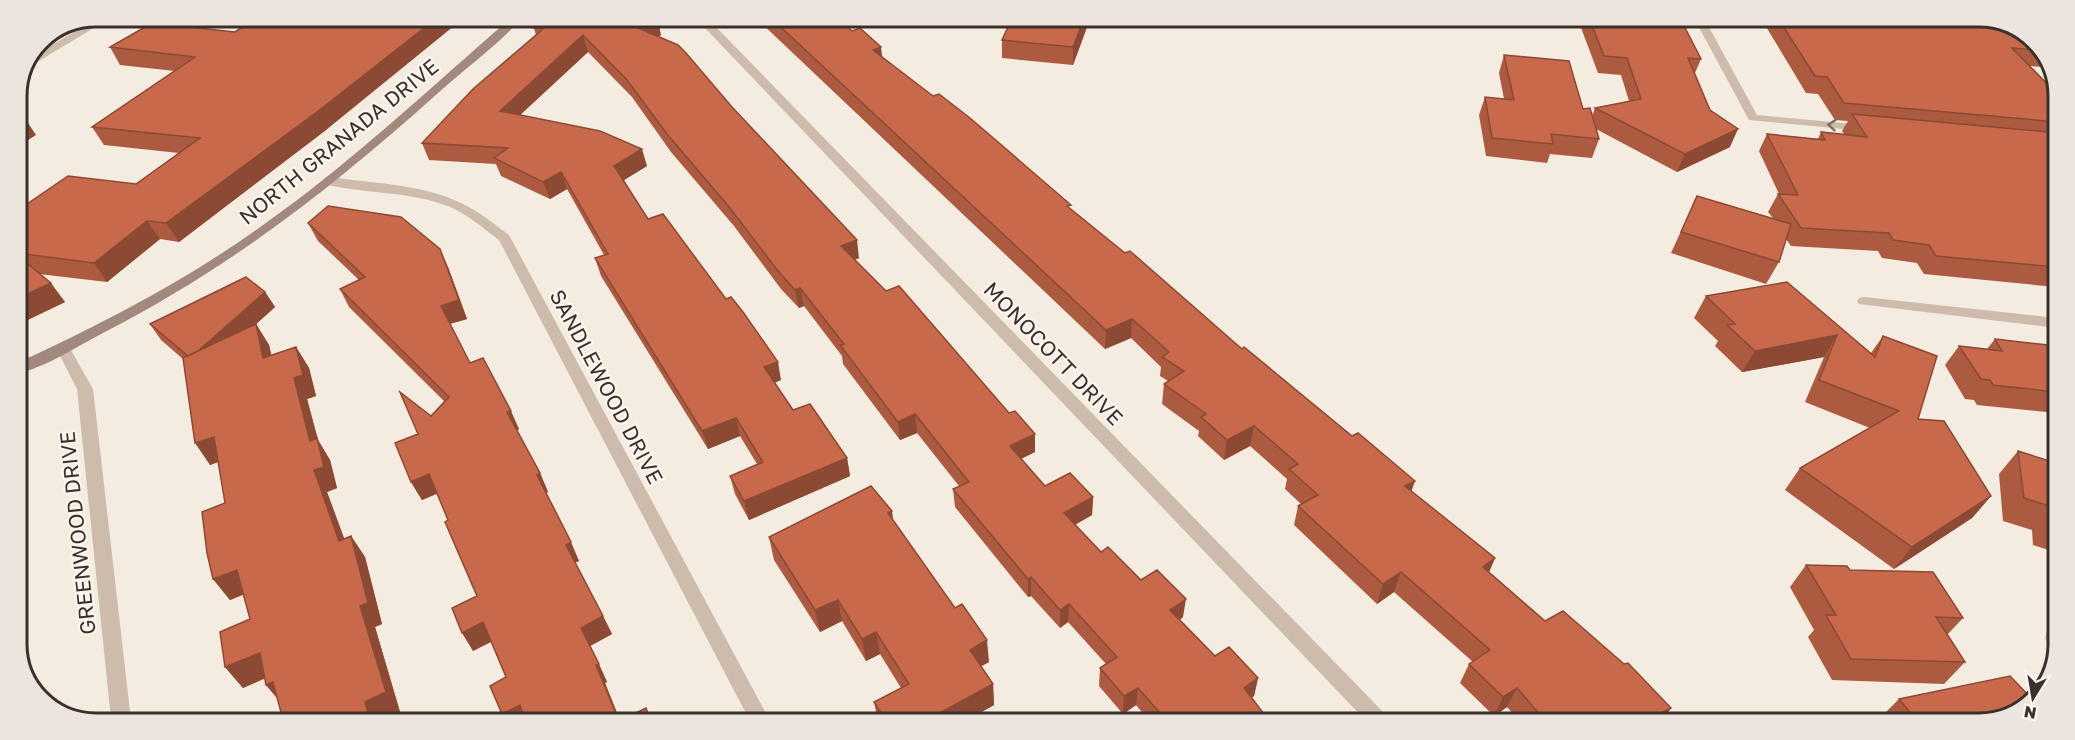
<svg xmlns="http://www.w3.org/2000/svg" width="2075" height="740" font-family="'Golos Text',sans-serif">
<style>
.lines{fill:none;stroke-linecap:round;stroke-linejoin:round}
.street{fill:#cdbbac;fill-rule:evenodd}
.secondary{fill:#a18a7d;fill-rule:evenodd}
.wall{fill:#ac5a40}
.shaded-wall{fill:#8c4a34}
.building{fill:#c8694b;stroke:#8c4a34;stroke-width:1.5}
.oneway{stroke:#7d6f65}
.labels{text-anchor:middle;stroke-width:4.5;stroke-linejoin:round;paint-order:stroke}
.street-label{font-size:21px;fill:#3b302b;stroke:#fbf5ee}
.rim{fill:none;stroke:#3b302b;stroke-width:3}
</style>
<rect width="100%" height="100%" fill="#f4ebe1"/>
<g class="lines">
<path class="street" d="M 101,17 L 112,17 L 34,64 L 28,65 L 32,56 Z
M 689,18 L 701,18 L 715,26 L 1387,716 L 1390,722 L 1367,722 L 707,30 Z
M 1695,20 L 1705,20 L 1757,115 L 1864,125 L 1870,128 L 1864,131 L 1749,120 Z
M 328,177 C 372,183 423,184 463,204 C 480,212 494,224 509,235 L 770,721 L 750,721 L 499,240 C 483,228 467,214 448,206 C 408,191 365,194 324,184 L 324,178 Z
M 1864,297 L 2057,318 L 2057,328 L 1859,304 L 1857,301 L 1859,298 Z
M 63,343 L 68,345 L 93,389 L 131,720 L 111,719 L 77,389 L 56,348 Z
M 2055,630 L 2055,647 L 2048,645 L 2045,638 L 2047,632 Z"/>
<path class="secondary" d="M 512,17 L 523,17 C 498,45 466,68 438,93 C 331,189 231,267 103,333 C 76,347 46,367 17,374 L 17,363 C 102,324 187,280 263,225 C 351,163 430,88 512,17 Z"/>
</g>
<path class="wall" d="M 756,18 L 838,18 L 882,57 L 1242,349 L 1411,491 L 1495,558 L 1489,572 L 1661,723 L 1521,723 L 1507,707 L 1494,716 L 1460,683 L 1469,664 L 1473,662 L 1394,592 L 1377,604 L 1294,525 L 1298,506 L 1301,504 L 1285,489 L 1287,479 L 1250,446 L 1224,460 L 1198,436 L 1199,431 L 1162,404 L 1164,384 L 1168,381 L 1160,376 L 1161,367 L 1131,338 L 1105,349 Z
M 1001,18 L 1090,19 L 1073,65 L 1002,58 L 1002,40 L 1012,19 Z
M 1582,20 L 1681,20 L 1701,59 L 1695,73 L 1710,110 L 1730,147 L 1677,172 L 1596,129 L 1599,139 L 1592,158 L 1550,154 L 1547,163 L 1486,156 L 1479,115 L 1485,97 L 1504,99 L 1499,73 L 1504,55 L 1592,116 L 1595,108 L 1629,101 L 1621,75 L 1598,73 L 1580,25 Z
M 1762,20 L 2004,21 L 2042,47 L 2048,62 L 2044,67 L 2030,66 L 2058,95 L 2058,104 L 2057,105 L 2058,106 L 2057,286 L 2056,287 L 1924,274 L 1917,263 L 1882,258 L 1878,251 L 1791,246 L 1786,239 L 1779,262 L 1766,284 L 1671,253 L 1697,196 L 1773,218 L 1768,212 L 1778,194 L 1779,194 L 1759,151 L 1767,134 L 1818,139 L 1821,132 L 1844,134 L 1842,131 L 1848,121 L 1835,120 L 1818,94 L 1806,93 Z
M 152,23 L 326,130 L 179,242 L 160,239 L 107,282 L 39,274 L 65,302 L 17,325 L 17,211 L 136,184 L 179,153 L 104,145 L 92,127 L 175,71 L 120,65 L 110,47 Z
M 534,28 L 661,35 L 658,37 L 859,258 L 854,260 L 1035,452 L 1021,459 L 1045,486 L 1093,497 L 1092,515 L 1075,525 L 1101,552 L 1141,580 L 1183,617 L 1180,620 L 1215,656 L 1258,678 L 1254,696 L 1252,697 L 1270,722 L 1150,722 L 1136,705 L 1123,714 L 1099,686 L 1100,668 L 1106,664 L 1068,622 L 1060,628 L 1031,596 L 1028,597 L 955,507 L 953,489 L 959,486 L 917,433 L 900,440 L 843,364 L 842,356 L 804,306 L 799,308 L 781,289 L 734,226 L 671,152 L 632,97 L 588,52 L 520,115 L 647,166 L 624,180 L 648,219 L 781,380 L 774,383 L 793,410 L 847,458 L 850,476 L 749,520 L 735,494 L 730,476 L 757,464 L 740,436 L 708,449 L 601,276 L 595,258 L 604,255 L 567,189 L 550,199 L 501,176 L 496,164 L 429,160 L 422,143 L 536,35 Z
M 308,223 L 448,267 L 467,319 L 450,324 L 470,363 L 519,429 L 517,430 L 540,473 L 548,492 L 546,493 L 579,561 L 575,563 L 603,616 L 612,634 L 590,646 L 607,682 L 605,683 L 620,720 L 652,721 L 506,720 L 506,677 L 491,642 L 473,651 L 477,596 L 448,520 L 437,493 L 422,500 L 411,482 L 418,434 L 431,416 L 444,401 L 349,307 L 340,289 L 359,280 L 318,241 Z
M 1787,282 L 1871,353 L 1883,336 L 1918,419 L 1991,496 L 1972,518 L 1894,569 L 1785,490 L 1800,468 L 1870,428 L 1805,402 L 1824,357 L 1742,372 L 1715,346 L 1718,341 L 1694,318 L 1706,296 Z
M 265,292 L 275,307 L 255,325 L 256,324 L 269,345 L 271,355 L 296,347 L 309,368 L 316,396 L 307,399 L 318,440 L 330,460 L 337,488 L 327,492 L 344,539 L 351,536 L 365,557 L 382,624 L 375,627 L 400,712 L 277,698 L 266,685 L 265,678 L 243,688 L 225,667 L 250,619 L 243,595 L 230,600 L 213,579 L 225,503 L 218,462 L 210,465 L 183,359 L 161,340 L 150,324 Z
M 1995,339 L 2057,346 L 2056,413 L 1977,405 L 1974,400 L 1965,399 L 1945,365 L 1959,346 L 1987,349 Z
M 2018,451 L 2056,463 L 2055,552 L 2033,545 L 2032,530 L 2003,521 L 1999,474 Z
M 893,520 L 989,662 L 981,666 L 993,684 L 994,705 L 965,721 L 878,721 L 874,702 L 901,688 L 880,654 L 866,661 L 842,621 L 820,632 L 774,560 L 769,537 Z
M 1806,565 L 1850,570 L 1963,618 L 1947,635 L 1965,662 L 1944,684 L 1832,680 L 1808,637 L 1814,630 L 1790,587 Z
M 1899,699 L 1980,723 L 1881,723 L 1878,720 Z"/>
<path class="shaded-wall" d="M 438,17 L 465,17 L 326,130 L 179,242 L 166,223 Z
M 1084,19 L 1090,19 L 1073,65 L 1073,47 Z
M 658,20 L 661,35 L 643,44 L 638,28 Z
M 583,35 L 588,52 L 506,128 L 500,111 Z
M 881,47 L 883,64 L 873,50 Z
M 26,120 L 36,135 L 17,147 L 17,126 Z
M 1738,129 L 1730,147 L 1677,172 L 1685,154 Z
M 642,149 L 647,166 L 619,183 L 614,166 Z
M 561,172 L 567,189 L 550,199 L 543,182 Z
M 147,221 L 160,239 L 107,282 L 94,263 Z
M 857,240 L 859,258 L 844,264 L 841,246 Z
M 440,249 L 448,267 L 467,319 L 449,324 L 441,306 Z
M 51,283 L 65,302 L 17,325 L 17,299 Z
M 800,288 L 804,306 L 799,308 L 795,290 Z
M 265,292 L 275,307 L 201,374 L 190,358 Z
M 1132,319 L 1131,338 L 1105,349 L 1106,330 Z
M 256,324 L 269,345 L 277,379 L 263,358 Z
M 1837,335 L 1824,357 L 1742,372 L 1755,351 Z
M 296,347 L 309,368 L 316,396 L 307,399 L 318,440 L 330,460 L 337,488 L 327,492 L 353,562 L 339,541 L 314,470 L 310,441 L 294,378 Z
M 778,362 L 781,380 L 768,385 L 764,367 Z
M 511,411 L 519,429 L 516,431 L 507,412 Z
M 915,414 L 917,433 L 900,440 L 898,422 Z
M 736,418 L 740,436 L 708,449 L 702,431 Z
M 1254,426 L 1250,446 L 1224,460 L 1227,440 Z
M 1035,434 L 1035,452 L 1010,464 L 1010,446 Z
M 214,437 L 229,458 L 210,465 L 195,443 Z
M 847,458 L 850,476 L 749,520 L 744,501 Z
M 540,473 L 548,492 L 545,493 L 537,475 Z
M 429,474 L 439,493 L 422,500 L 411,482 Z
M 1415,481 L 1408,501 L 1405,486 Z
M 1991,496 L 1972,518 L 1894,569 L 1912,547 Z
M 1093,497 L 1092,515 L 1063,531 L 1064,513 Z
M 892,511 L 895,534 L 888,513 Z
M 351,536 L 365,557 L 382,624 L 375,627 L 400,712 L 385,720 L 370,720 L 365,702 L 360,606 Z
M 571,542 L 579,561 L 574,563 L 566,545 Z
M 1495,558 L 1487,577 L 1483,567 Z
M 237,570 L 253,590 L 230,600 L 213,579 Z
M 1401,572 L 1394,592 L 1377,604 L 1383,584 Z
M 1031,577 L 1031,596 L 1028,597 L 1028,579 Z
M 17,578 L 23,584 L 26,615 L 22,616 L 27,664 L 23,666 L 17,650 Z
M 1186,599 L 1183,617 L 1167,628 L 1170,610 Z
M 838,600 L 842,621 L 820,632 L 815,610 Z
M 1069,604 L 1068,622 L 1060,628 L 1060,610 Z
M 603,616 L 612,634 L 590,646 L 581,628 Z
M 483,622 L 494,640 L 473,651 L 462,633 Z
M 876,632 L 880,654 L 866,661 L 862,639 Z
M 987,640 L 989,662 L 971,672 L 970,650 Z
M 260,653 L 277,673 L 243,688 L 225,667 Z
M 599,664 L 607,682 L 605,683 L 620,721 L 619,721 L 596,665 Z
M 1258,678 L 1254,696 L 1240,705 L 1244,688 Z
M 273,682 L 283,705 L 266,685 Z
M 993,684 L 994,705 L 965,721 L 925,721 Z
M 1138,688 L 1136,705 L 1123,714 L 1124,696 Z
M 1517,688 L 1507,707 L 1494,716 L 1503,697 Z
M 520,705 L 529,720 L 506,720 L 502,714 Z
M 1671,708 L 1661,723 L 1642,723 Z"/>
<path class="building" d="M 258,17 L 438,17 L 317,112 L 166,223 L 147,221 L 94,263 L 17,253 L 17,211 L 68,176 L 136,184 L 200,138 L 92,127 L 195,57 L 110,47 L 152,23 L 235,32 Z
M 547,17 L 653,18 L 658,20 L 638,28 L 678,45 L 686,53 L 732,107 L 857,240 L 841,246 L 886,291 L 899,286 L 1009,413 L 1015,411 L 1035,434 L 1010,446 L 1045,486 L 1070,473 L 1093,497 L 1064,513 L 1101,552 L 1108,547 L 1141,580 L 1157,570 L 1186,599 L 1170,610 L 1215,656 L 1229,647 L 1258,678 L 1244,688 L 1270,722 L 1168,722 L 1138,688 L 1124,696 L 1100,668 L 1117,657 L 1069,604 L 1060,610 L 1031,577 L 1028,579 L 953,489 L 969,482 L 915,414 L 898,422 L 840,345 L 844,344 L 800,288 L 795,290 L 778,271 L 730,208 L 667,134 L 627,80 L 583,35 L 500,111 L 600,131 L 642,149 L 614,166 L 648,219 L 663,214 L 726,299 L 731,297 L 743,312 L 778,362 L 764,367 L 793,410 L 810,404 L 847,458 L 744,501 L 730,476 L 763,462 L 736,418 L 702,431 L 595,258 L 608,254 L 561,172 L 543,182 L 494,158 L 508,148 L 422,143 L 473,89 L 543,29 L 534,28 Z
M 771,18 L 838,18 L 852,31 L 860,28 L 881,47 L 873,50 L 933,96 L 939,94 L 970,118 L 1071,205 L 1067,206 L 1125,253 L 1130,251 L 1242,349 L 1244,347 L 1352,436 L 1358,433 L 1415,481 L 1405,486 L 1495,558 L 1483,567 L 1545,621 L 1563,611 L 1624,664 L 1628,663 L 1671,708 L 1642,723 L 1547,723 L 1517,688 L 1503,697 L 1469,664 L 1490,650 L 1401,572 L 1383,584 L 1298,506 L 1318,495 L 1289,469 L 1298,464 L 1254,426 L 1227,440 L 1201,417 L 1206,414 L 1164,384 L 1184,371 L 1162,357 L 1169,352 L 1132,319 L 1106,330 Z
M 1012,18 L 1084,19 L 1073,47 L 1002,40 Z
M 1590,20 L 1681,20 L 1701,59 L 1688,58 L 1710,110 L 1738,129 L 1685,154 L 1595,108 L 1641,99 L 1627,58 L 1604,56 Z
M 1779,20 L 2004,21 L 2042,47 L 2043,50 L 2012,48 L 2058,95 L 2058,98 L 2050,98 L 2058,106 L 2058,122 L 1844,103 L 1827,77 L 1815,76 Z
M 1504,55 L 1569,61 L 1583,109 L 1590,108 L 1599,139 L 1551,134 L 1553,144 L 1492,138 L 1485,97 L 1514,100 Z
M 1852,114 L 2058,133 L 2057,267 L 1936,256 L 1929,245 L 1893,240 L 1889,233 L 1801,228 L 1778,194 L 1798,195 L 1767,134 L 1825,140 L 1821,132 L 1867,137 Z
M 17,119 L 26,120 L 17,126 Z
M 1697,196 L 1791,224 L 1779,262 L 1681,232 Z
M 328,206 L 401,217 L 440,249 L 459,300 L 441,306 L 470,363 L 483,358 L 511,411 L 507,412 L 540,473 L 537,475 L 571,542 L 566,545 L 603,616 L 581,628 L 599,664 L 596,665 L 619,721 L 525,720 L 520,705 L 502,714 L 490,686 L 506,677 L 483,622 L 462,633 L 452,608 L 477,596 L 445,522 L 448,520 L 429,474 L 411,482 L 395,443 L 418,434 L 400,392 L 431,416 L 449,397 L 340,289 L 365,277 L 308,223 Z
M 17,255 L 51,283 L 17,299 Z
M 246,277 L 265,292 L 198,351 L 188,356 L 150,324 Z
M 1787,282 L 1875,357 L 1883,336 L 1937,356 L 1918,419 L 1944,421 L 1991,496 L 1912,547 L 1800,468 L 1899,411 L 1819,380 L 1837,335 L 1755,351 L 1727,325 L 1735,324 L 1706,296 Z
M 256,324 L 263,358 L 296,347 L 303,375 L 294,378 L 310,441 L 317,438 L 324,467 L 314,470 L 339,541 L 351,536 L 368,603 L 360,606 L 386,692 L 365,702 L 370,720 L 283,720 L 273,682 L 266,685 L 260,653 L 225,667 L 220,632 L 250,619 L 237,570 L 213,579 L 207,553 L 202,512 L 225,503 L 214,437 L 195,443 L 183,358 Z
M 1995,339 L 2057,346 L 2056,392 L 1993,385 L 1990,380 L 1981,379 L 1959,346 L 2002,351 Z
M 2018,451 L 2056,463 L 2055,523 L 2054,523 L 2053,507 L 2024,498 Z
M 871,486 L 892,511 L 888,513 L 955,608 L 962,604 L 987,640 L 970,650 L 993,684 L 925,721 L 886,721 L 874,702 L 909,684 L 876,632 L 862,639 L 838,600 L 815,610 L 769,537 Z
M 1806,565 L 1847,566 L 1850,570 L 1933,572 L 1963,618 L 1936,617 L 1965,662 L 1851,659 L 1826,615 L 1836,615 Z
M 2010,676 L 2033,700 L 2027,707 L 1980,723 L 1919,723 L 1899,699 Z
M 646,708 L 651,721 L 619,721 Z"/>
<defs><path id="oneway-chevron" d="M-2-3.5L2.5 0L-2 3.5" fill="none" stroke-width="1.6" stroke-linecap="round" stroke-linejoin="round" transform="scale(1.5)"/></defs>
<use class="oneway" href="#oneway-chevron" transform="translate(1832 125) rotate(-175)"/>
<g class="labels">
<g class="street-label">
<text transform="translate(339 142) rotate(-39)" y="7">NORTH GRANADA DRIVE</text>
<text transform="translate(1053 354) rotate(46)" y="7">MONOCOTT DRIVE</text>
<text transform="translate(606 387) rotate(62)" y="7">SANDLEWOOD DRIVE</text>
<text transform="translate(78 533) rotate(-96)" y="7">GREENWOOD DRIVE</text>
</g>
</g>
<path d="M0 0H2075V740H0ZM96 27H1979A69 69 0 0 1 2048 96V644A69 69 0 0 1 1979 713H96A69 69 0 0 1 27 644V96A69 69 0 0 1 96 27Z" fill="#ece5de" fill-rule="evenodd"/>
<path class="rim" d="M96 27H1979A69 69 0 0 1 2048 96V644A69 69 0 0 1 1979 713H96A69 69 0 0 1 27 644V96A69 69 0 0 1 96 27Z"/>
<g transform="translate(2033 698) rotate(191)" stroke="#fbf5ee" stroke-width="4.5" paint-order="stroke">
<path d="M0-4.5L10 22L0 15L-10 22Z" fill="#3b302b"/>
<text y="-9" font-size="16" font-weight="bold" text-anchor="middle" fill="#3b302b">N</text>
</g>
</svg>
